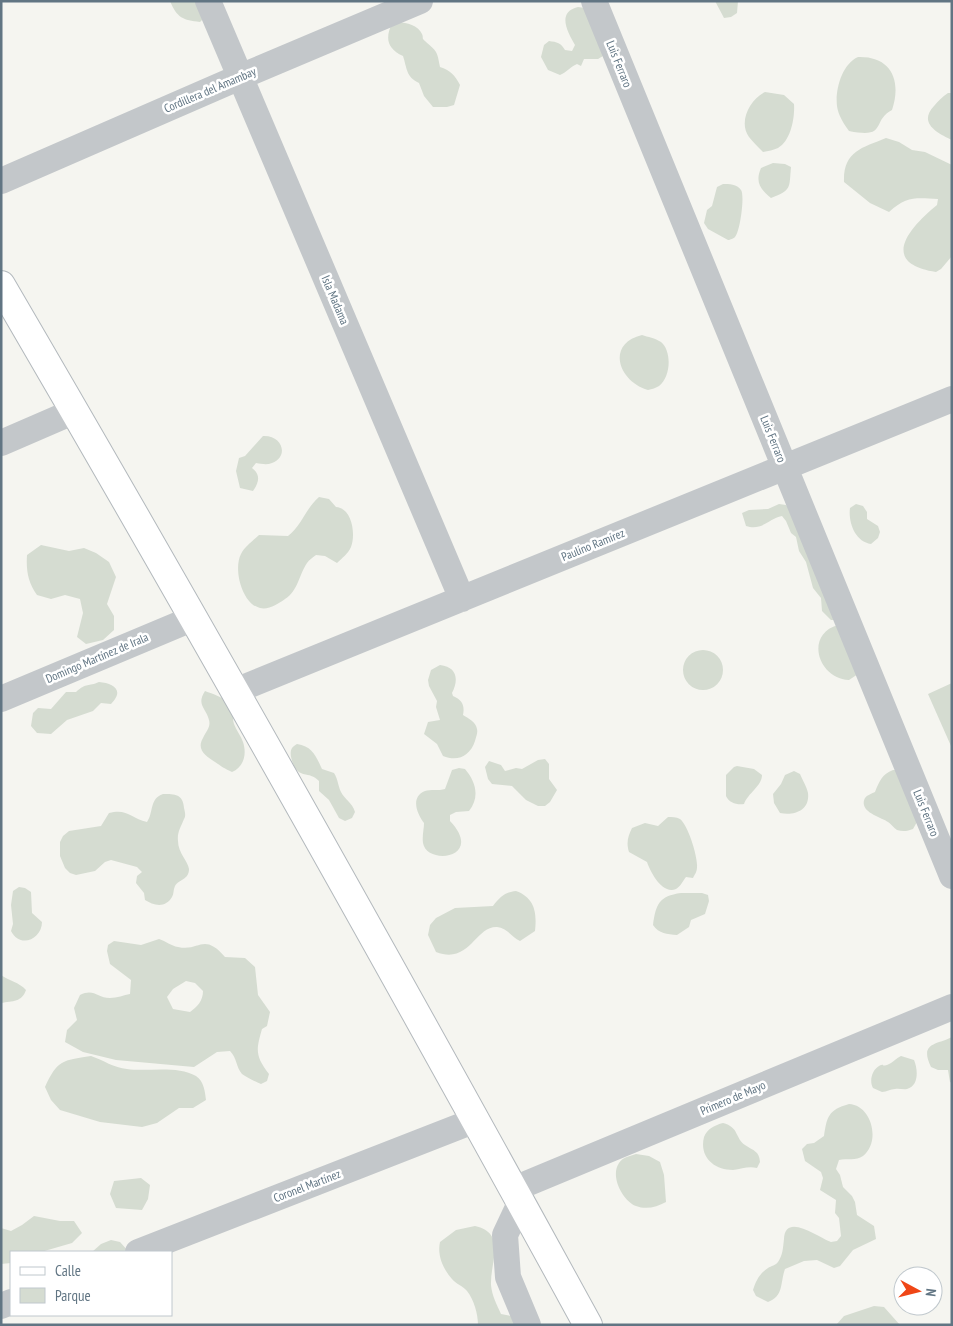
<svg xmlns="http://www.w3.org/2000/svg" width="953" height="1326" font-family="'PT Sans Narrow',sans-serif">
<style>
.green{fill:#d5dcd1;fill-rule:evenodd}
.lines{fill:none;stroke-linecap:round;stroke-linejoin:round}
.secondary-casing{stroke:#b3b9bd;stroke-width:30}
.minor{stroke:#c3c7ca;stroke-width:26}
.secondary{stroke:#fff;stroke-width:28}
.labels{text-anchor:middle;stroke-width:5;stroke-linejoin:round;paint-order:stroke}
.street-label{font-size:12px;fill:#617583;stroke:#fff}
</style>
<rect width="100%" height="100%" fill="#f5f5f0"/>
<path class="green" d="M 170,1 L 209,1 L 206,16 L 200,22 C 183,20 177,18 170,1 Z
M 715,1 L 738,1 L 737,13 L 731,17 L 724,18 Z
M 578,7 L 585,8 L 603,56 L 598,59 L 584,59 L 581,66 L 577,64 C 570,67 567,72 560,75 L 548,70 L 541,57 L 544,45 L 549,41 C 557,42 561,43 565,50 L 572,51 L 575,45 C 568,33 556,12 578,7 Z
M 398,22 C 407,23 418,25 422,34 C 424,39 421,37 425,41 C 437,52 437,50 440,67 C 450,70 455,75 460,85 L 454,105 L 447,107 L 433,107 L 424,96 L 419,83 C 406,77 407,68 403,56 C 387,48 385,39 392,23 Z
M 858,57 C 891,56 902,80 892,110 C 871,121 888,139 849,131 C 844,124 838,115 837,106 C 835,90 842,64 858,57 Z
M 765,92 L 784,95 L 794,104 C 795,117 791,141 778,148 C 774,150 768,151 763,152 C 758,147 753,142 749,137 C 738,122 750,99 765,92 Z
M 948,93 L 952,93 L 952,140 C 937,133 918,123 934,106 C 938,101 942,97 948,93 Z
M 886,138 L 899,142 L 912,150 L 925,152 L 952,165 L 952,256 L 941,269 L 936,272 C 878,263 910,227 937,205 L 938,199 C 915,198 907,196 889,212 L 870,203 L 844,182 C 843,151 862,148 886,138 Z
M 773,163 L 785,164 L 791,167 C 789,188 792,190 771,198 C 760,189 755,182 761,168 Z
M 723,184 C 729,184 737,184 741,190 C 745,195 740,232 735,237 C 734,238 730,240 728,240 L 708,229 L 704,223 L 707,210 L 712,206 L 717,187 Z
M 642,335 C 648,337 655,338 661,342 C 672,351 671,377 659,386 C 656,388 652,389 648,390 C 619,382 605,344 642,335 Z
M 263,436 C 283,435 289,457 272,463 C 267,465 262,464 256,463 L 252,468 C 261,475 259,482 253,491 L 240,488 L 236,471 L 239,458 L 245,456 Z
M 319,497 L 329,499 L 336,507 C 352,508 356,534 351,547 C 348,554 342,558 337,563 L 325,556 L 316,555 C 313,557 309,560 307,563 C 299,575 298,591 285,599 C 278,604 269,610 260,608 C 242,604 233,569 241,554 C 245,546 253,541 259,535 L 288,536 C 302,525 306,508 319,497 Z
M 779,504 L 786,505 L 810,527 L 837,620 L 831,620 L 822,611 L 821,598 L 813,588 L 806,562 L 799,551 L 796,537 L 791,533 L 786,521 L 782,516 C 768,519 762,531 746,526 L 742,513 L 749,510 L 768,509 Z
M 856,504 L 863,506 L 867,512 L 867,519 L 878,526 L 880,532 L 878,538 L 871,544 C 855,542 848,522 850,508 Z
M 41,545 L 69,551 L 84,548 L 96,553 L 109,562 L 116,577 L 107,604 L 114,616 L 114,630 L 103,640 L 86,644 L 77,637 L 83,613 L 80,599 L 65,595 L 51,599 L 37,595 C 28,582 26,571 27,555 Z
M 838,625 L 858,674 L 849,680 C 817,678 805,634 838,625 Z
M683 670a20 20 0 1 1 40 0a20 20 0 1 1-40 0Z
M 440,665 C 457,667 459,679 452,693 L 453,696 C 462,700 465,705 463,715 C 468,718 476,722 477,729 C 478,733 476,737 475,741 C 470,756 458,762 443,756 L 437,744 L 424,734 L 428,722 L 440,720 L 436,707 L 437,701 L 429,686 L 428,680 L 431,670 Z
M 99,682 C 113,683 125,690 111,704 L 101,703 L 93,711 L 67,720 L 51,734 L 37,733 L 31,726 L 33,713 L 38,708 L 51,709 L 66,692 L 76,692 C 87,682 88,687 99,682 Z
M 952,683 L 952,746 L 951,746 L 928,694 Z
M 205,691 C 213,694 223,697 229,704 C 234,710 232,717 234,724 C 236,730 241,736 243,742 C 247,754 244,767 232,772 C 225,769 221,766 215,762 C 206,756 196,750 203,738 C 206,731 211,727 209,720 C 206,708 196,705 205,691 Z
M 297,744 C 312,746 316,756 322,769 L 334,773 C 338,779 338,786 341,792 C 345,800 352,802 355,812 L 352,818 L 345,821 L 339,818 L 329,800 L 319,791 L 319,781 C 308,769 297,782 291,757 C 290,751 291,747 297,744 Z
M 545,759 L 549,764 L 549,779 L 557,790 L 550,802 L 545,806 L 538,806 L 526,800 L 512,786 L 492,784 L 488,779 L 485,767 L 489,761 L 501,765 L 505,771 L 516,768 L 522,769 L 538,760 Z
M 737,766 L 754,769 L 762,775 C 762,786 748,793 744,804 C 737,805 729,803 726,796 L 726,775 L 734,767 Z
M 459,768 L 465,769 C 476,782 480,797 469,811 L 456,812 L 450,815 L 450,821 C 485,858 427,866 423,843 C 422,836 424,829 424,823 C 417,814 410,797 425,791 C 430,789 439,791 445,789 L 452,770 Z
M 893,770 L 900,770 L 917,822 L 913,829 C 908,831 903,832 897,830 C 894,828 891,824 888,822 C 881,817 858,812 865,798 C 867,795 871,794 875,792 C 879,782 882,774 893,770 Z
M 794,771 L 800,774 C 802,779 807,787 808,793 C 810,810 795,816 780,813 L 774,803 L 773,794 L 781,784 L 785,775 Z
M 163,794 C 175,794 183,794 184,808 C 185,812 186,816 184,819 C 181,827 177,832 178,841 C 178,853 188,861 189,869 C 189,880 179,879 175,886 C 173,890 174,894 172,897 C 165,909 153,905 145,900 L 144,893 L 136,883 L 137,876 L 142,872 L 137,867 L 111,860 L 105,862 L 95,871 L 76,875 L 70,873 L 65,868 L 60,856 L 60,842 L 63,836 L 69,831 L 101,826 L 109,813 C 127,808 131,818 147,822 C 154,812 149,799 163,794 Z
M 668,817 C 672,817 676,817 680,819 C 688,825 698,857 697,867 C 697,872 695,874 693,878 L 686,877 C 683,881 680,887 676,889 C 662,895 650,871 647,862 L 629,852 C 626,843 628,836 632,828 L 645,823 L 658,826 Z
M 19,887 L 25,888 L 31,892 L 32,913 L 42,922 C 42,939 20,949 11,931 L 13,924 L 11,905 L 13,891 Z
M 516,891 C 535,898 537,913 535,931 L 520,941 C 512,937 507,928 497,927 C 475,926 470,965 436,952 L 428,935 L 430,925 L 436,918 L 455,908 L 493,906 C 500,897 505,892 516,891 Z
M 681,893 L 702,893 L 708,895 L 709,901 L 705,914 L 691,920 L 689,927 L 677,935 C 667,934 659,934 653,925 C 656,904 659,896 681,893 Z
M 159,939 C 166,941 171,946 178,947 C 200,952 203,932 225,957 L 245,958 L 255,967 L 258,995 L 270,1012 L 267,1026 L 262,1029 C 256,1050 255,1056 269,1074 L 267,1081 L 261,1084 C 255,1081 247,1078 242,1074 C 236,1067 237,1058 230,1051 L 217,1052 L 194,1067 L 116,1060 L 83,1052 L 65,1042 L 67,1030 L 77,1020 L 74,1008 L 80,995 C 94,988 97,998 110,998 C 117,998 124,995 130,994 L 131,980 L 110,964 L 107,951 L 108,945 L 114,941 L 141,945 ZM 186,981 L 195,983 L 203,991 C 203,1001 197,1007 190,1012 L 173,1009 L 167,997 L 173,989 Z
M 1,975 C 9,981 19,982 26,990 C 22,1002 13,1001 1,1003 Z
M 952,1037 L 952,1083 L 950,1082 L 948,1070 L 938,1070 L 931,1067 C 919,1042 937,1045 952,1037 Z
M 91,1056 C 103,1060 114,1068 127,1069 C 147,1072 177,1065 196,1076 C 204,1081 205,1092 206,1100 L 193,1108 L 179,1108 L 157,1123 L 142,1127 L 100,1122 L 60,1110 L 51,1100 L 45,1087 C 58,1059 62,1061 91,1056 Z
M 901,1056 L 914,1060 C 918,1069 919,1086 907,1089 C 903,1090 899,1088 895,1089 C 890,1089 887,1092 882,1092 L 873,1088 C 869,1081 872,1070 879,1066 C 886,1063 880,1067 887,1065 C 893,1063 896,1058 901,1056 Z
M 849,1104 C 872,1105 881,1142 863,1156 C 856,1161 847,1158 839,1160 L 836,1169 L 840,1175 L 843,1187 L 852,1196 L 855,1202 L 857,1215 L 874,1226 L 876,1239 L 853,1250 L 840,1266 L 834,1268 L 817,1260 L 804,1261 L 785,1269 C 780,1283 784,1296 768,1302 L 756,1296 L 753,1290 C 756,1281 759,1274 768,1268 C 771,1266 776,1265 778,1262 C 783,1255 783,1247 784,1239 C 785,1212 818,1237 831,1242 L 837,1241 L 841,1236 L 839,1218 L 835,1213 L 836,1200 L 820,1190 L 823,1178 L 821,1172 L 805,1161 L 802,1149 L 807,1144 L 814,1143 L 824,1136 C 827,1117 828,1110 849,1104 Z
M 723,1123 C 739,1127 735,1138 745,1145 C 754,1151 759,1151 760,1162 L 757,1168 C 748,1166 742,1169 733,1170 C 714,1170 699,1157 704,1137 C 707,1129 715,1125 723,1123 Z
M 636,1154 L 649,1156 L 660,1162 L 664,1175 L 666,1202 C 657,1207 646,1210 636,1206 C 622,1200 610,1176 619,1163 C 623,1157 630,1156 636,1154 Z
M 141,1178 L 150,1185 L 148,1199 L 142,1210 L 116,1208 L 110,1194 L 114,1181 Z
M 34,1216 L 60,1221 L 74,1221 L 82,1233 L 72,1243 L 41,1252 L 11,1252 L 11,1263 L 1,1264 L 1,1228 L 11,1231 L 22,1225 Z
M 475,1226 C 507,1233 490,1262 491,1285 C 492,1296 497,1305 501,1314 L 511,1316 L 521,1325 L 478,1325 C 478,1314 474,1300 467,1291 C 463,1286 456,1284 452,1279 C 443,1269 437,1255 440,1242 L 456,1230 Z
M 111,1240 L 120,1242 L 129,1252 L 92,1252 L 101,1244 Z
M 874,1306 L 884,1307 L 900,1325 L 836,1325 L 844,1316 Z"/>
<g class="lines">
<defs>
<path id="secondary" d="M 1,285 C 202,629 397,976 588,1325"/>
</defs>
<use href="#secondary" class="secondary-casing"/>
<path class="minor" d="M 208,1 L 462,599
M 594,1 L 952,876
M 1,181 L 240,77 L 420,1
M 1,443 L 75,411
M 235,691 L 952,399
M 1,699 L 194,618
M 514,1189 L 952,1007
M 521,1201 L 505,1235 L 508,1277 L 528,1325
M 138,1252 L 476,1120
M 1,1306 L 11,1302"/>
<use href="#secondary" class="secondary"/>
</g>
<g class="labels">
<g class="street-label">
<text transform="translate(619 64) rotate(68)" y="4">Luis Ferraro</text>
<text transform="translate(210 90) rotate(-23)" y="4">Cordillera del Amambay</text>
<text transform="translate(335 300) rotate(67)" y="4">Isla Madama</text>
<text transform="translate(773 439) rotate(68)" y="4">Luis Ferraro</text>
<text transform="translate(593 545) rotate(-22)" y="4">Paulino Ramírez</text>
<text transform="translate(97 658) rotate(-23)" y="4">Domingo Martínez de Irala</text>
<text transform="translate(926 813) rotate(68)" y="4">Luis Ferraro</text>
<text transform="translate(733 1098) rotate(-23)" y="4">Primero de Mayo</text>
<text transform="translate(307 1186) rotate(-21)" y="4">Coronel Martínez</text>
</g>
</g>
<rect width="953" height="1326" fill="none" stroke="#617583" stroke-width="5"/>
<rect x="10" y="1251" width="162" height="65" fill="#ffffff" stroke="#c0c8cd"/>
<rect x="20" y="1267" width="25" height="8" fill="#ffffff" stroke="#c0c8cd"/>
<text x="55" y="1276" font-size="15" fill="#617583">Calle</text>
<rect x="20" y="1288" width="25" height="15" fill="#d5dcd1" stroke="#c0c8cd"/>
<text x="55" y="1301" font-size="15" fill="#617583">Parque</text>
<g transform="translate(918 1291) rotate(97)"><circle r="24" fill="#ffffff" stroke="#c0c8cd"/>
<path d="M0-4L9 19L0 12L-9 19Z" fill="#ef4616"/>
<text y="-8" font-size="14" font-weight="bold" text-anchor="middle" fill="#617583">N</text>
</g>
</svg>
